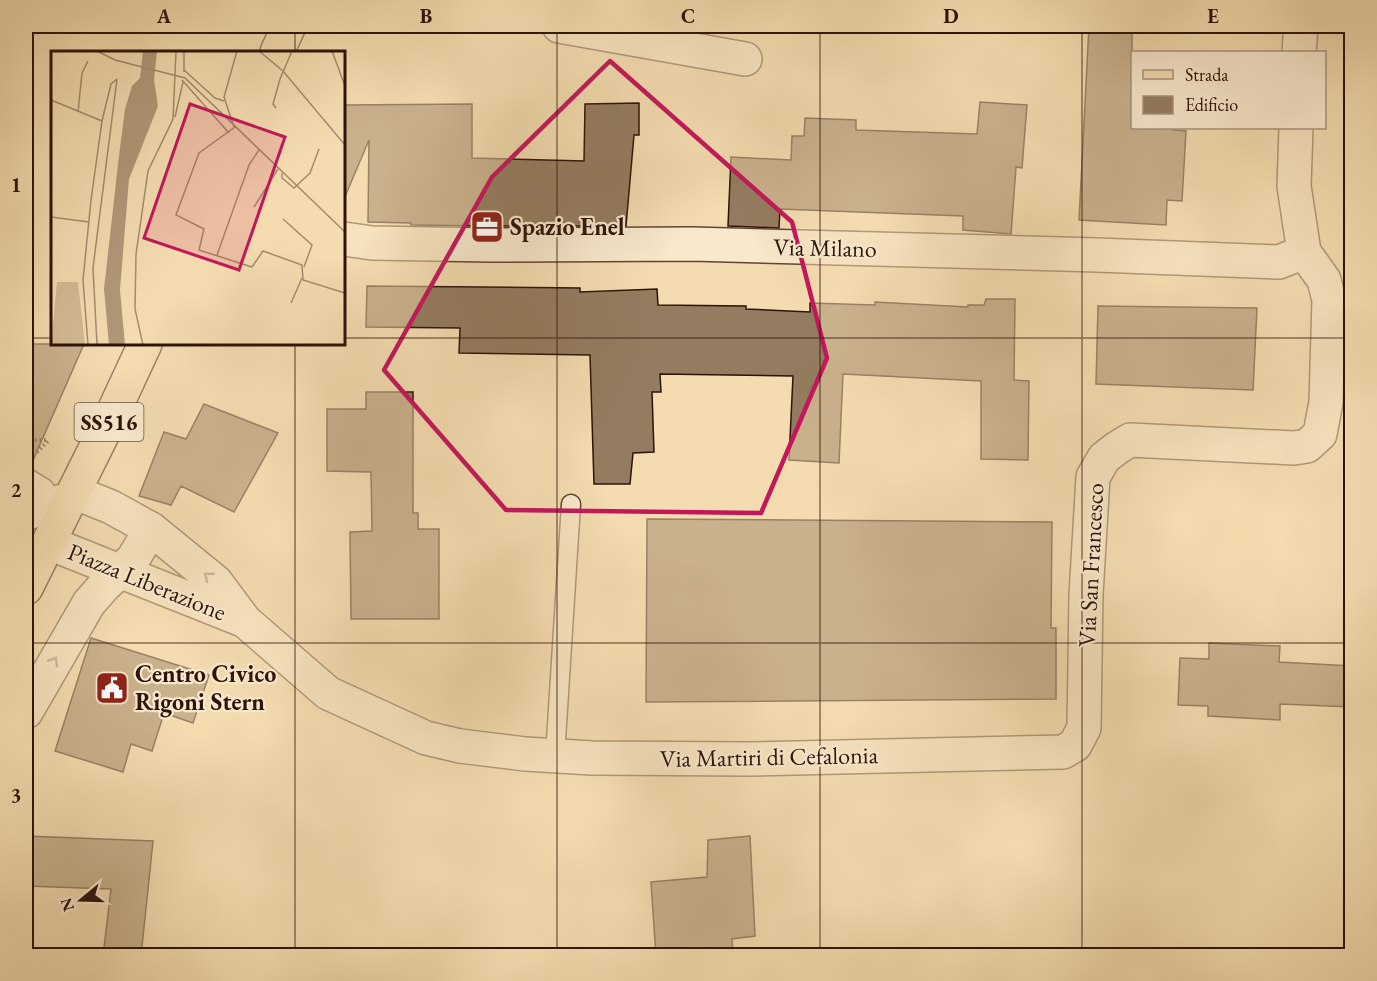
<svg xmlns="http://www.w3.org/2000/svg" width="1377" height="981" font-family="'EB Garamond',serif">
<style>
.building{fill:#947c60;stroke:#2d1309;stroke-width:1.5}
.lines{fill:none;stroke-linecap:round;stroke-linejoin:round}
.service-casing{stroke:#5f4533;stroke-width:21}
.minor-casing{stroke:#5f4533;stroke-width:36}
.primary-casing{stroke:#2d1309;stroke-width:36}
.path{stroke:#2d1309;stroke-width:4;stroke-dasharray:1.5 3;stroke-linecap:butt}
.service{stroke:#f8e8cc;stroke-width:18}
.minor{stroke:#f8e8cc;stroke-width:33}
.primary{stroke:#f4dcb0;stroke-width:33}
.oneway{stroke:#9d8874}
.marked{fill:none;stroke:#c2185b;stroke-width:4.5;stroke-linejoin:round}
.grid{fill:none;stroke:#2d1309;stroke-width:1.5;stroke-opacity:0.55}
.labels{text-anchor:middle;stroke-width:4.5;stroke-linejoin:round;paint-order:stroke}
.shield{fill:#f8e8cc;stroke:#6a5344;stroke-width:1.5}
.shield-label{font-size:22px;font-weight:bold;fill:#2d1309}
.poi-label{font-size:24px;font-weight:bold;fill:#2d1309;stroke:#f8e8cc;text-anchor:start}
.street-label{font-size:24px;fill:#2d1309;stroke:#f8e8cc}
.inset-road{fill:none;stroke:#a48c6d;stroke-width:1.5}
.view{fill:#c2185b;fill-opacity:0.15;stroke:#c2185b;stroke-width:3}
.inset-edge{fill:none;stroke:#2d1309;stroke-width:3}
.neatline{fill:none;stroke:#2d1309;stroke-width:2}
.grid-label{font-size:20px;text-anchor:middle;font-weight:bold;fill:#2d1309}
</style>
<rect width="100%" height="100%" fill="#f4dcb0"/>
<filter id="stains"><feTurbulence type="fractalNoise" baseFrequency=".00333" numOctaves="4"/><feColorMatrix values="0 0 0 0 .2 0 0 0 0 .09 0 0 0 0 .02 0 0 0 .5 -.17"/></filter>
<radialGradient id="worn" r=".72"><stop offset=".6" stop-color="#630" stop-opacity="0"/><stop offset="1" stop-color="#630" stop-opacity=".3"/></radialGradient>
<path class="building" d="M 1089,26 L 1132,26 L 1132,128 L 1173,128 L 1173,130 L 1186,131 L 1182,201 L 1167,200 L 1166,225 L 1079,220 Z
M 980,102 L 1027,105 L 1022,168 L 1016,167 L 1011,234 L 963,230 L 963,216 L 780,209 L 779,228 L 728,226 L 731,157 L 791,160 L 792,136 L 804,136 L 805,118 L 856,120 L 856,130 L 977,134 Z
M 639,103 L 639,135 L 634,135 L 626,226 L 491,226 L 411,225 L 411,223 L 368,222 L 369,140 L 344,199 L 344,105 L 472,104 L 472,158 L 584,161 L 585,104 Z
M 367,286 L 580,288 L 580,292 L 657,289 L 658,305 L 746,306 L 746,309 L 810,312 L 810,303 L 875,305 L 875,302 L 968,307 L 968,305 L 984,305 L 986,299 L 1015,299 L 1014,380 L 1029,381 L 1028,460 L 981,459 L 981,381 L 843,374 L 839,463 L 789,460 L 793,376 L 660,374 L 661,392 L 652,392 L 654,452 L 633,453 L 630,484 L 594,484 L 590,355 L 459,353 L 460,328 L 366,327 Z
M 1098,306 L 1257,308 L 1253,390 L 1096,384 Z
M 26,344 L 84,344 L 30,467 L 26,466 Z
M 366,392 L 413,392 L 413,513 L 418,513 L 418,529 L 439,529 L 439,619 L 351,619 L 350,532 L 372,531 L 371,472 L 327,471 L 327,409 L 366,409 Z
M 204,404 L 278,433 L 234,512 L 181,486 L 171,505 L 139,496 L 164,432 L 186,439 Z
M 647,519 L 1052,522 L 1051,628 L 1056,628 L 1056,699 L 646,702 Z
M 91,638 L 209,675 L 193,723 L 164,713 L 152,751 L 131,744 L 123,772 L 55,751 Z
M 1209,643 L 1280,646 L 1279,662 L 1352,666 L 1352,707 L 1280,704 L 1280,720 L 1208,716 L 1208,706 L 1178,705 L 1180,658 L 1209,659 Z
M 26,836 L 153,841 L 141,956 L 103,956 L 111,889 L 26,886 Z
M 750,836 L 755,936 L 732,939 L 733,956 L 656,956 L 651,882 L 707,877 L 708,840 Z"/>
<g class="lines">
<defs>
<path id="service" d="M 26,477 L 44,488 L 54,503
M 555,756 L 571,504"/>
<path id="minor" d="M 559,26 L 745,59
M 1299,52 L 1301,26
M 344,239 L 372,243 L 491,245 L 692,244 L 1097,255 L 1279,262 L 1304,252
M 74,492 L 111,507 L 151,529 L 216,582 L 245,621 L 328,693 L 426,738 L 460,746 L 525,754 L 592,758 L 751,759 L 1063,752 L 1075,745 L 1084,728 L 1086,595 L 1093,477 L 1104,458 L 1117,448 L 1130,440 L 1294,448 L 1307,446 L 1320,434 L 1326,402 L 1329,300 L 1324,280 L 1304,252 L 1294,186 L 1296,128
M 26,514 L 54,503 L 71,499
M 49,543 L 245,621
M 26,712 L 89,603 L 104,586 L 133,559 L 151,529"/>
<path id="primary" d="M 277,52 L 289,26
M 26,588 L 111,417 L 145,344"/>
</defs>
<use href="#service" class="service-casing"/>
<use href="#minor" class="minor-casing"/>
<use href="#primary" class="primary-casing"/>
<path class="path" d="M 26,440 L 48,440
M 37,452 L 49,440"/>
<use href="#service" class="service"/>
<use href="#minor" class="minor"/>
<use href="#primary" class="primary"/>
</g>
<defs><path id="oneway-chevron" d="M-2-3.5L2.5 0L-2 3.5" fill="none" stroke-width="1.6" stroke-linecap="round" stroke-linejoin="round" transform="scale(1.5)"/></defs>
<g class="oneway">
<use href="#oneway-chevron" transform="translate(208 576) rotate(-141)"/>
<use href="#oneway-chevron" transform="translate(54 661) rotate(-59)"/>
</g>
<path d="M0 0H1377V981H0ZM 610,61 L 792,222 L 827,358 L 761,513 L 506,510 L 384,370 L 492,177 Z" fill="#f4dcb0" fill-opacity=".55" fill-rule="evenodd"/>
<path class="marked" d="M 610,61 L 792,222 L 827,358 L 761,513 L 506,510 L 384,370 L 492,177 Z"/>
<path class="grid" d="M 295,26 L 295,52M 557,26 L 557,956M 820,26 L 820,956M 1082,26 L 1082,956M 26,338 L 52,338M 344,338 L 1352,338M 295,344 L 295,956M 26,643 L 1352,643"/>
<defs>
<symbol id="office-square" viewBox="-11 -11 22 22"><rect x="-9" y="-9" width="18" height="18" rx="4" fill="#8f2418" stroke="#f8e8cc"/><path d="M-6-3h4V-5.5h4V-3h4V5H-6ZM-1-4.5V-3h2v-1.5ZM-6 0V1H6V0Z" fill="#fff"/></symbol>
<symbol id="civic-square" viewBox="-11 -11 22 22"><rect x="-9" y="-9" width="18" height="18" rx="4" fill="#8f2418" stroke="#f8e8cc"/><path d="M-.6-6.5H3V-4.5H.6V-3L4-1V1h2V6H-6V1h2V-1L-.6-3ZM-1.2 2.5V6h2.4V2.5Z" fill="#fff"/></symbol>
</defs>
<g fill-rule="evenodd">
<use href="#office-square" x="468" y="208" width="38" height="38"/>
<use href="#civic-square" x="93" y="669" width="38" height="38"/>
</g>
<g class="labels">
<rect class="shield" x="74.5" y="403" width="69" height="38" rx="4.5"/>
<g class="shield-label">
<text x="109" y="430">SS516</text>
</g>
<g class="poi-label">
<text x="510" y="235">Spazio Enel</text>
<text x="135" y="682">Centro Civico<tspan x="135" dy="28">Rigoni Stern</tspan></text>
</g>
<g class="street-label">
<text transform="translate(825 248) rotate(1)" y="8">Via Milano</text>
<text transform="translate(1091 565) rotate(-87)" y="8">Via San Francesco</text>
<text transform="translate(147 582) rotate(22)" y="8">Piazza Liberazione</text>
<text transform="translate(769 757) rotate(-1)" y="8">Via Martiri di Cefalonia</text>
</g>
</g>
<g transform="translate(51 51)">
<rect width="294" height="294" fill="#f4dcb0"/>
<path d="M 6,231 L 27,231 L 34,294 L 0,294 Z" fill="#d2ba94"/>
<path d="M 92,0 L 106,0 L 103,29 L 107,55 L 78,128 L 69,239 L 74,294 L 58,294 L 53,238 L 67,113 L 74,58 L 81,35 L 89,27 Z" fill="#b09877"/>
<path class="inset-road" d="M 46,0 L 64,9 L 134,27 L 294,181M 208,0 L 232,20 L 294,94M 281,0 L 294,35M 133,19 L 164,47 L 173,50M 133,21 L 133,0M 131,29 L 178,82M 0,49 L 51,70M 225,57 L 222,53 L 229,28 L 241,0M 27,61 L 31,22 L 37,10M 124,66 L 132,31M 183,76 L 173,46 L 186,0M 184,76 L 148,102 L 125,164 L 153,178 L 148,199 L 201,216 L 212,200 L 251,214 L 252,229 L 294,242M 231,122 L 231,127 L 243,137 L 259,122 L 268,98M 203,156 L 227,118M 0,166 L 38,171M 232,168 L 261,194 L 253,216M 166,204 L 198,114 L 208,99M 240,252 L 251,227M 37,294 L 32,229 L 40,149 L 51,70 L 60,33 L 66,28M 46,294 L 42,217 L 66,28M 92,294 L 84,258 L 85,203 L 97,120 L 122,68 L 125,0"/>
<path class="view" d="M 139,53 L 234,86 L 188,219 L 93,187 Z"/>
<rect width="294" height="294" class="inset-edge"/>
</g>
<rect width="1377" height="981" fill="none" stroke="#f4dcb0" stroke-width="66"/>
<rect x="1131" y="51" width="195" height="78" fill="#f8e8cc" stroke="#a7937e" stroke-width="1.5"/>
<rect x="1143" y="70" width="30" height="9" fill="#f4dcb0" stroke="#a7937e" stroke-width="1.5"/>
<text x="1185" y="81" font-size="18" fill="#2d1309">Strada</text>
<rect x="1143" y="96" width="30" height="18" fill="#947c60" stroke="#a7937e" stroke-width="1.5"/>
<text x="1185" y="111" font-size="18" fill="#2d1309">Edificio</text>
<g transform="translate(81 900) rotate(251)" stroke="#f8e8cc" stroke-width="4.5" paint-order="stroke">
<path d="M0-4.5L10 22L0 15L-10 22Z" fill="#2d1309"/>
<text y="-9" font-size="16" font-weight="bold" text-anchor="middle" fill="#2d1309">N</text>
</g>
<rect x="33" y="33" width="1311" height="915" class="neatline"/>
<g class="grid-label">
<text x="164" y="23">A</text>
<text x="426" y="23">B</text>
<text x="688" y="23">C</text>
<text x="951" y="23">D</text>
<text x="1213" y="23">E</text>
<text x="16" y="192">1</text>
<text x="16" y="497">2</text>
<text x="16" y="802">3</text>
</g>
<rect width="100%" height="100%" filter="url(#stains)"/>
<rect width="100%" height="100%" fill="url(#worn)"/>
</svg>
